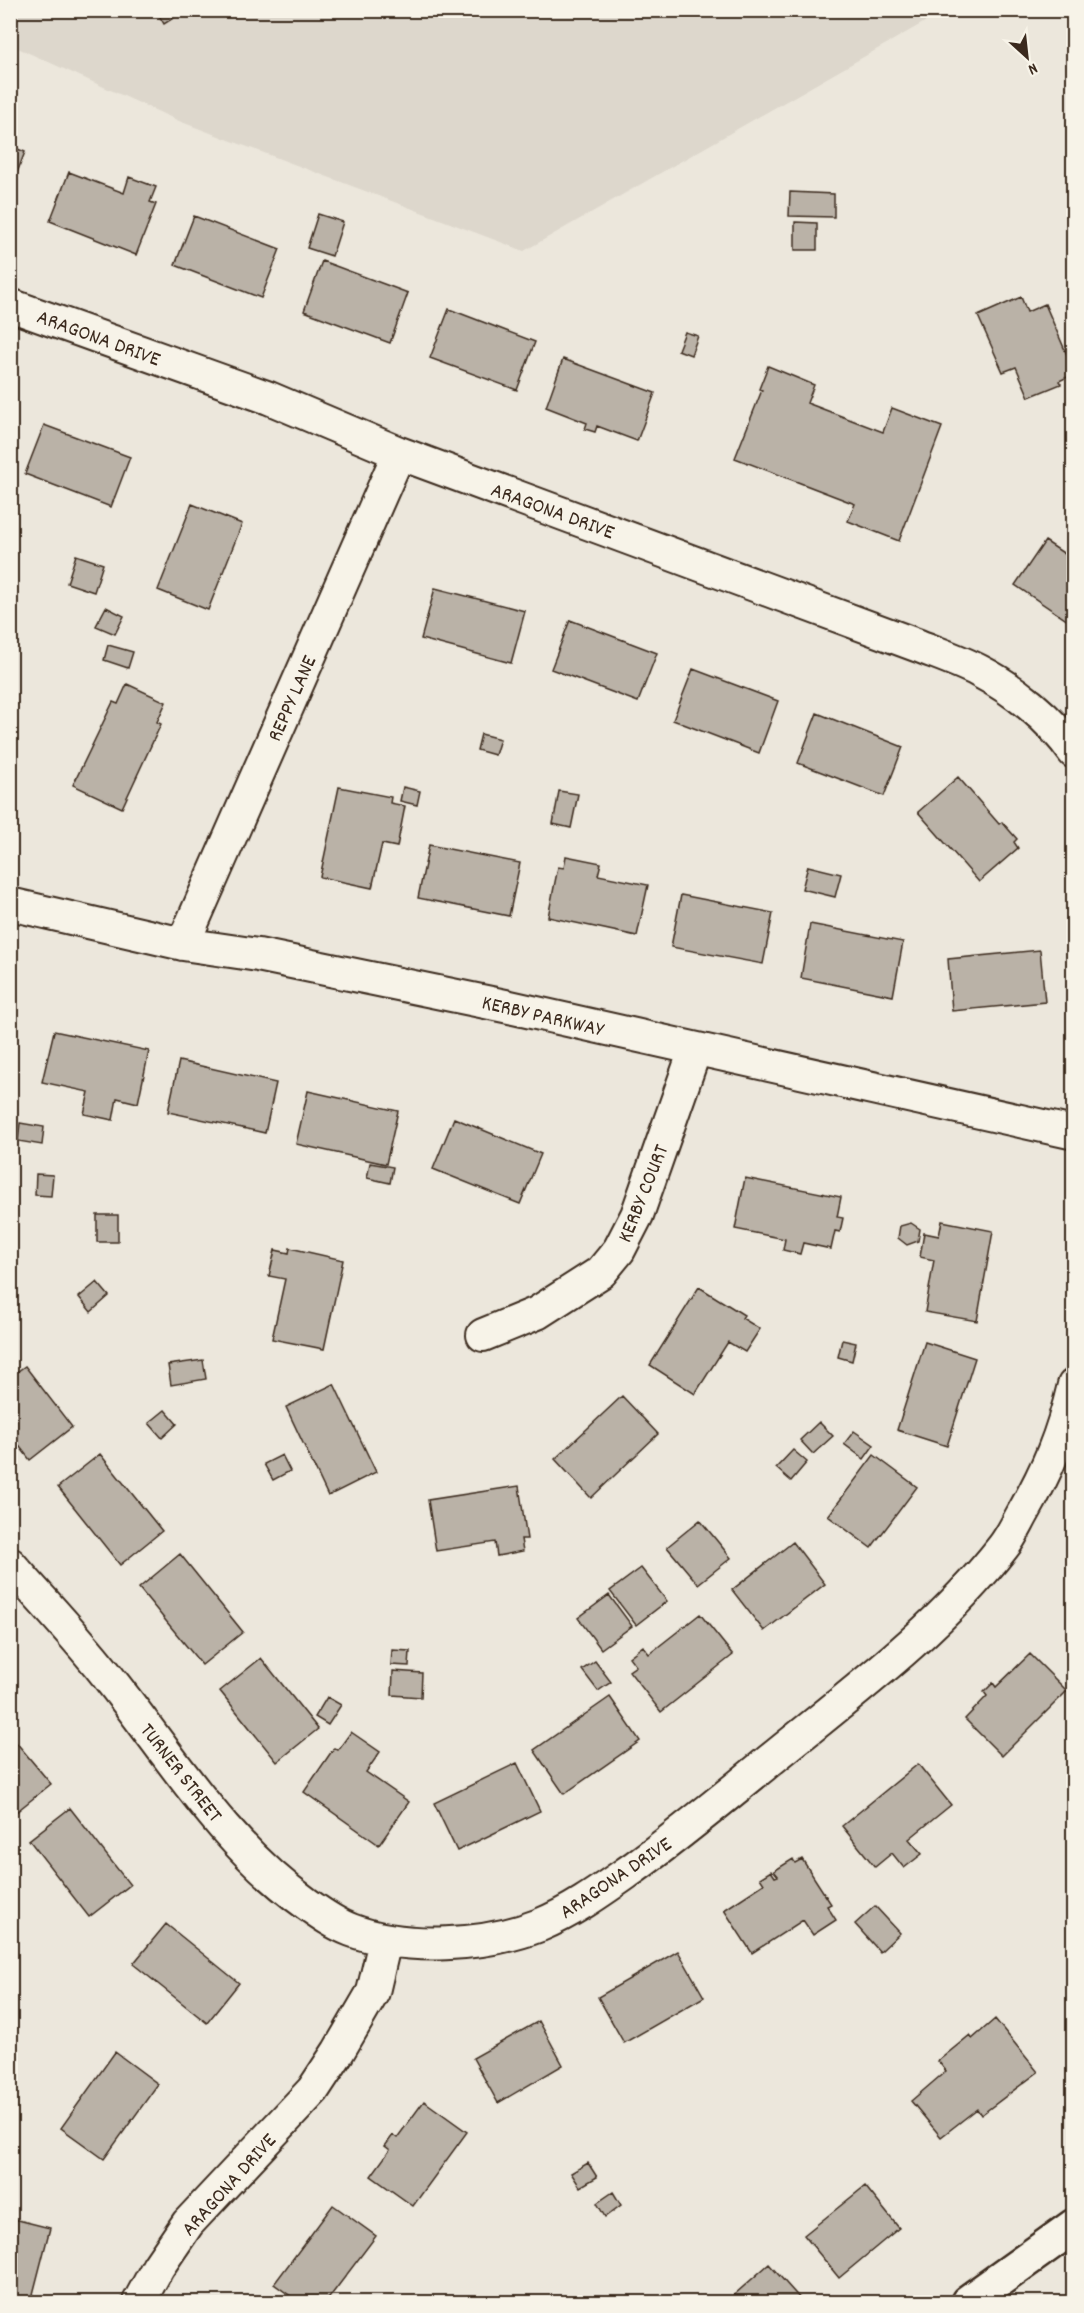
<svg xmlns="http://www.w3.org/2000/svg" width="1084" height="2313" font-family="Dekko,sans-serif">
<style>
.built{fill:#ddd7cc}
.building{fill:#bab2a7;stroke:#3b2a1e;stroke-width:1.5}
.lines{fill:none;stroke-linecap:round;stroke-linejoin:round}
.minor-casing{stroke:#3b2a1e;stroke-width:36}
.secondary-casing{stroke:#3b2a1e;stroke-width:38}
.minor{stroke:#f7f3e8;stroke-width:32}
.secondary{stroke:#f7f3e8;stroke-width:33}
.labels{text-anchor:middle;stroke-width:4.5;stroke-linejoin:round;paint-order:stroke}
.street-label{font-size:21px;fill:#3b2a1e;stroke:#f7f3e8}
</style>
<rect width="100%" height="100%" fill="#ece7dc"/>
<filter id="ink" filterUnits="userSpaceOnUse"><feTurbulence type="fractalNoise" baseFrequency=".0167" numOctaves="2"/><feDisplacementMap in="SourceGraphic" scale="12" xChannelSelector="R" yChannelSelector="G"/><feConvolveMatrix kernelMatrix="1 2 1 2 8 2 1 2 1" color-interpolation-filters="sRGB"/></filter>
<g filter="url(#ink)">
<path class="built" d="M 11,10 L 944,11 L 524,251 L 179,121 L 11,45 Z"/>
<path class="building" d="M 156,10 L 186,10 L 164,24 Z
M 10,146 L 25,152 L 10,191 Z
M 69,172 L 124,193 L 129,177 L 156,187 L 150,202 L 156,204 L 136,255 L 50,221 Z
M 790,192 L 834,194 L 834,217 L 789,216 Z
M 318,214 L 343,222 L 332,256 L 307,248 Z
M 194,216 L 280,249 L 261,298 L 175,265 Z
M 795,222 L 817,223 L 817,250 L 795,250 Z
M 322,261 L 408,293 L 390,343 L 304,311 Z
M 1021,297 L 1027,312 L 1045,304 L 1074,371 L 1074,374 L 1059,381 L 1061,384 L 1029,397 L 1016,367 L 1003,372 L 978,316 Z
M 449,309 L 535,342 L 517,390 L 430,358 Z
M 685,332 L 698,336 L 691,355 L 678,350 Z
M 563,359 L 655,393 L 637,441 L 597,426 L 595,432 L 585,429 L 587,423 L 546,407 Z
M 768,366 L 814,385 L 807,403 L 883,432 L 892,408 L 942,427 L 899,541 L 848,521 L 855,504 L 735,458 L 762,390 L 759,389 Z
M 44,425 L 130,457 L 111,507 L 25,474 Z
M 192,504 L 242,524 L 208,610 L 158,590 Z
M 1045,541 L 1074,560 L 1074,625 L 1015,585 Z
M 76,555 L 103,564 L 94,592 L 67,583 Z
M 435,588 L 525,611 L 511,663 L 421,639 Z
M 106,607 L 124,616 L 115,634 L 96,626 Z
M 570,620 L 657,653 L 638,702 L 551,669 Z
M 108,645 L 133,652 L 128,668 L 104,660 Z
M 693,669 L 778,701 L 759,753 L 673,720 Z
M 127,684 L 166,702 L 157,722 L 161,724 L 122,808 L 73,785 L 113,702 L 118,704 Z
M 817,713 L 903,747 L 884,796 L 798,763 Z
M 481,734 L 500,739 L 495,755 L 477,750 Z
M 958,777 L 999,824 L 1002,822 L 1017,839 L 1014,842 L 1018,848 L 979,882 L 918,812 Z
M 339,787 L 391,797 L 390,803 L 405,806 L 397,847 L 382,844 L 372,888 L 320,877 Z
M 403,787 L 420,791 L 417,805 L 400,801 Z
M 559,791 L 578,794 L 571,828 L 553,824 Z
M 429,845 L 520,863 L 509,916 L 418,898 Z
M 566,856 L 601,863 L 598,875 L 648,885 L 637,936 L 548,917 L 558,867 L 564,868 Z
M 808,866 L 841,874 L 835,897 L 802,889 Z
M 681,895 L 773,913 L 763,964 L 671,947 Z
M 810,924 L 903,942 L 893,996 L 801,978 Z
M 1040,950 L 1045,1002 L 952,1011 L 948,959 Z
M 54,1031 L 149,1051 L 138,1103 L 117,1098 L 113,1120 L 84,1114 L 89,1092 L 42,1082 Z
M 179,1061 L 276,1083 L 265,1133 L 168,1112 Z
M 308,1091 L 398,1111 L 386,1164 L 296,1144 Z
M 454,1118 L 541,1154 L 520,1204 L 433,1169 Z
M 20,1123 L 44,1127 L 42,1145 L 18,1141 Z
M 10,1125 L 16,1127 L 12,1141 L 10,1141 Z
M 370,1163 L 393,1167 L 390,1183 L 367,1178 Z
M 36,1174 L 53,1175 L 51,1196 L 35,1195 Z
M 745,1178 L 841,1197 L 837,1217 L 843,1218 L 840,1232 L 835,1231 L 831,1249 L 803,1243 L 800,1254 L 783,1250 L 785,1239 L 735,1229 Z
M 97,1215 L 118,1215 L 118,1242 L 97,1242 Z
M 942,1221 L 993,1231 L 977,1321 L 925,1312 L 934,1260 L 920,1257 L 924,1233 L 939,1236 Z
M 911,1223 L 920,1229 L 918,1241 L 907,1245 L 898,1238 L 900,1226 Z
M 290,1248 L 343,1260 L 324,1349 L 272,1339 L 285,1279 L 269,1276 L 275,1250 L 289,1253 Z
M 97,1282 L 109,1296 L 91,1312 L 79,1297 Z
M 699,1287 L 744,1315 L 742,1318 L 760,1329 L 745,1352 L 728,1342 L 695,1394 L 650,1365 Z
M 842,1340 L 856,1343 L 852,1361 L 838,1357 Z
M 925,1342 L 975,1358 L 947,1446 L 897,1430 Z
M 203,1360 L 206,1379 L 171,1385 L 168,1365 Z
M 25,1366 L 72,1427 L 30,1460 L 10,1434 L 10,1377 Z
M 334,1384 L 376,1472 L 328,1496 L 286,1407 Z
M 622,1396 L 658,1434 L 591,1498 L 555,1459 Z
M 165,1410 L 177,1424 L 162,1438 L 149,1423 Z
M 819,1422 L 833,1436 L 813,1454 L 800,1440 Z
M 854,1431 L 874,1445 L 864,1459 L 844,1444 Z
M 793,1450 L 807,1462 L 791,1481 L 776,1468 Z
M 100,1454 L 162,1531 L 120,1565 L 58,1487 Z
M 282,1455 L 290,1471 L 273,1480 L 264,1464 Z
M 874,1455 L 917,1487 L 871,1548 L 828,1516 Z
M 519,1486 L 527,1539 L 521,1539 L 523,1551 L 497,1556 L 495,1542 L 436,1551 L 428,1500 Z
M 700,1520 L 731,1558 L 698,1584 L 667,1547 Z
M 793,1542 L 825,1584 L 764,1631 L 732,1590 Z
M 180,1554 L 243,1632 L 202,1665 L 139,1588 Z
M 641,1568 L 667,1601 L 636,1625 L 610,1591 Z
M 609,1595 L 632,1626 L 601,1649 L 578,1618 Z
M 700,1614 L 733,1655 L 661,1712 L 629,1671 L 636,1666 L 629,1657 L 643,1646 L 649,1654 Z
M 392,1650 L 410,1651 L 409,1666 L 391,1665 Z
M 1030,1654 L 1067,1691 L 1002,1756 L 965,1719 L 987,1696 L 984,1692 L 993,1683 L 996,1687 Z
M 261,1658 L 318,1729 L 277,1762 L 220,1691 Z
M 595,1661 L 611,1682 L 598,1691 L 582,1670 Z
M 393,1671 L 422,1673 L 421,1697 L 392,1695 Z
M 327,1697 L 341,1705 L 328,1725 L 315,1717 Z
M 610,1697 L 640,1741 L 564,1794 L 534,1750 Z
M 351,1732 L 380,1752 L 366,1772 L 409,1802 L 379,1845 L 304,1792 L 334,1748 L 338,1750 Z
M 10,1735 L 51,1784 L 10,1817 Z
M 517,1763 L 540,1811 L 457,1851 L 434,1803 Z
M 918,1764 L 951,1805 L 909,1839 L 922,1854 L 904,1868 L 892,1853 L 875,1867 L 842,1826 Z
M 70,1808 L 130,1885 L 89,1917 L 29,1840 Z
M 793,1859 L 795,1863 L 802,1859 L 831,1904 L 827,1906 L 836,1920 L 813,1935 L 803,1920 L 752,1953 L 724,1910 L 764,1884 L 760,1878 L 771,1871 L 775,1877 L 778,1876 L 774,1871 Z
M 875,1906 L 900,1933 L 880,1952 L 855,1924 Z
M 166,1924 L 239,1983 L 207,2023 L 133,1964 Z
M 678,1951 L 704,1997 L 624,2043 L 598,1997 Z
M 995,2019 L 1038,2072 L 981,2115 L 977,2109 L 941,2137 L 911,2101 L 946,2071 L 938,2061 L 970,2035 L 972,2039 Z
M 539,2021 L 563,2065 L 498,2103 L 473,2058 Z
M 115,2052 L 158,2084 L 104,2159 L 61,2128 Z
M 424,2101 L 467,2132 L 413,2206 L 371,2176 L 390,2150 L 385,2146 L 393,2135 L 397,2138 Z
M 588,2163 L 597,2177 L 580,2187 L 571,2173 Z
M 865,2186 L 899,2228 L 839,2278 L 804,2235 Z
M 613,2192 L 621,2205 L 605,2217 L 597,2203 Z
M 333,2205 L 376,2236 L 326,2302 L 299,2302 L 274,2284 Z
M 10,2218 L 50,2228 L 31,2302 L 10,2302 Z
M 769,2264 L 803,2302 L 726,2302 Z"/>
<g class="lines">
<defs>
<path id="minor" d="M 10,305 L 269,398 L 399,453 L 919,646 C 939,654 960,661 979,671 C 1014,689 1051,719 1074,752
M 10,904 L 183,944 L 258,955 L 505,1006 L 1074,1133
M 183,944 L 399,453
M 483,1335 L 537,1313 L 601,1272 L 619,1250 L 637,1215 L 695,1050
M 10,1564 C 44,1603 81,1641 112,1682 C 173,1759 225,1846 307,1904 C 321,1914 335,1924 351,1930 C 406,1951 486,1946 540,1925 C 574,1911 605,1888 635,1867 C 679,1835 721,1800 763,1766 C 847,1697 936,1633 1003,1547 C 1011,1537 1016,1526 1022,1515 C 1048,1469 1062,1436 1074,1385
M 139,2302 L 158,2267 L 188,2223 L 313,2090 L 338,2052 L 373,1992 L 385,1941"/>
<path id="secondary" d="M 968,2302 L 1074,2226"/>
</defs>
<use href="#minor" class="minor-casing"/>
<use href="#secondary" class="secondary-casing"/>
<use href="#minor" class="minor"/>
<use href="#secondary" class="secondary"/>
</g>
</g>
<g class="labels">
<g class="street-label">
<text transform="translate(99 337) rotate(20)" y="7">ARAGONA DRIVE</text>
<text transform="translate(553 510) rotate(20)" y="7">ARAGONA DRIVE</text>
<text transform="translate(291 698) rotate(-66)" y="7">REPPY LANE</text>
<text transform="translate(543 1015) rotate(13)" y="7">KERBY PARKWAY</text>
<text transform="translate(642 1193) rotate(-68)" y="7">KERBY COURT</text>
<text transform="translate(182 1772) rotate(52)" y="7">TURNER STREET</text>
<text transform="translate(615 1877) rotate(-34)" y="7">ARAGONA DRIVE</text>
<text transform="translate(228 2184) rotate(-48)" y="7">ARAGONA DRIVE</text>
</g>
</g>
<rect width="1084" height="2313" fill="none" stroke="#f7f3e8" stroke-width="36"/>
<rect x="18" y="18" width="1048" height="2277" fill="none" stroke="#3b2a1e" stroke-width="2" filter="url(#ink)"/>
<g transform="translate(1027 57) rotate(153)" stroke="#f7f3e8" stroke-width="4.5" paint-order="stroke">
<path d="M0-4.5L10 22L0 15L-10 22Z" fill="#3b2a1e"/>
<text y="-9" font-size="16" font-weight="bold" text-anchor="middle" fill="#3b2a1e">N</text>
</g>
</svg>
